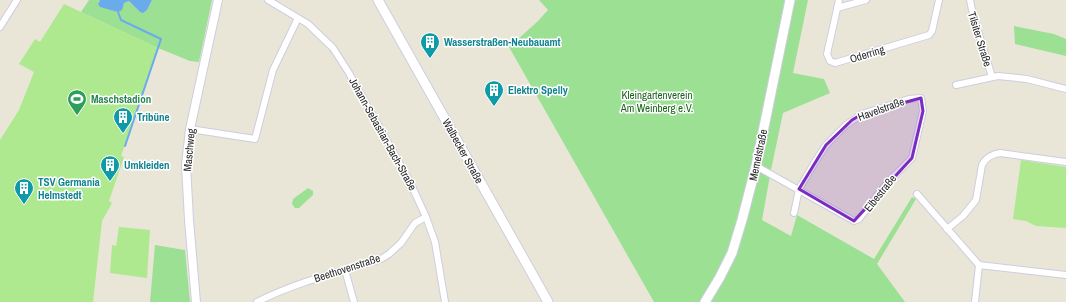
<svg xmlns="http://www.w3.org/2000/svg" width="1066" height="302" font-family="'Archivo Narrow',sans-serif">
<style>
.green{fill:#9ce094}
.pitch{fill:#aee88f}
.water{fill:#6aabec}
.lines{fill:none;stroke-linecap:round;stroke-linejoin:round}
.stream{stroke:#6aabec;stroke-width:2}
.minor-casing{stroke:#cecde0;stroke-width:8}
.tertiary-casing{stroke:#cecde0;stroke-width:10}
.secondary-casing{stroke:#cecde0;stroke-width:11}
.minor{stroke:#fff;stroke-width:6}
.tertiary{stroke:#fff;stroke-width:8}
.secondary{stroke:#fff;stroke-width:9}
.marked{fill:#7b2cbf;fill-opacity:0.2;stroke:#7b2cbf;stroke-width:3;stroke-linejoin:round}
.labels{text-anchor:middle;stroke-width:3;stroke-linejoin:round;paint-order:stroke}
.street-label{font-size:11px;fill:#272727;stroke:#fff}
.culture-label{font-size:11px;font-weight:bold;fill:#0d838f;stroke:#fff;text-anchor:start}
.park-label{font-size:11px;fill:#1a611c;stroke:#fff}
.leisure-label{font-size:11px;font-weight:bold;fill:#27864d;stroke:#fff;text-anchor:start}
</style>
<rect width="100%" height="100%" fill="#e9e6d8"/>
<path class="green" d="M 89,0 L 100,0 L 98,3 L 122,8 L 124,3 L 129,1 L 140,12 L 147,10 L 152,0 L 212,0 L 199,62 L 190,61 L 158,48 L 81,12 Z
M 539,0 L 808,0 L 793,73 L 824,79 L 830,93 L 783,113 L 771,170 L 762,220 L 791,236 L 797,215 L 874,259 L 912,197 L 916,199 L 877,264 L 905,302 L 654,302 L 509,47 L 537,22 L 548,10 Z
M 1014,26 L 1054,34 L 1066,39 L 1066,56 L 1015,44 Z
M 308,188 L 313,191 L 313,195 L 299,208 L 295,208 L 292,204 L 293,199 Z
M 155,245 L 185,250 L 190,302 L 150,302 Z"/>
<path class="pitch" d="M 64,4 L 158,48 L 121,156 L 124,157 L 109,201 L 112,203 L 102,221 L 93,302 L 0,302 L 0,140 L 19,110 L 34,72 L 19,64 L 35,39 L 40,42 Z
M 1021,160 L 1066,167 L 1066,228 L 1036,226 L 1026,221 L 1013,219 Z
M 119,227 L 150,230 L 147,278 L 110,273 L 112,245 L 116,246 Z"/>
<path class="water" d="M 100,0 L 152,0 L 147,10 L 143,13 L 140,12 L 129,1 L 124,3 L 122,10 L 118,12 L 100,7 L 98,4 Z"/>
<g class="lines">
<path class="stream" d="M 118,12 L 121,20 L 161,39 L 125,146"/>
<defs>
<path id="minor" d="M 268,0 L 308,24 L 333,48 L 349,73 L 410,182 L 426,217 L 435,242 L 445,302
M 839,0 L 827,54 L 830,61 L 835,63 L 929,35 L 932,31 L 939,0
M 970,0 L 973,15 L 992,77
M 837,8 L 866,0
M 0,27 L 17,0
M 956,85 L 998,76 L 1027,79 L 1066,89
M 190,129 L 255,139 L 273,70 L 298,18
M 756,166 L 854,221 L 859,219 L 888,182 L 912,158 L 923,111 L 921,98 L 909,99 L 862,114 L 846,125 L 826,145 L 815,162 L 799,189 L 794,213
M 917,194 L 979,265 L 1066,275
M 947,229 L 963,216 L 976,200 L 982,165 C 985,158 993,154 1000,153 L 1066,162
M 345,270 L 354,302
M 257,302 C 296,282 339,272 381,259 L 389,254 L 401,243 L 415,223 L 426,217
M 975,302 L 979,265"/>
<path id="tertiary" d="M 196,302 L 189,220 L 186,165 L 190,129 L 218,0"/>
<path id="secondary" d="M 378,0 L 548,302
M 705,302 L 720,277 L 732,253 L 742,220 L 756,166 L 790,0"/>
</defs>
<use href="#minor" class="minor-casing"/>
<use href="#tertiary" class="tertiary-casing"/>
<use href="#secondary" class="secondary-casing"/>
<use href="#minor" class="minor"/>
<use href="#tertiary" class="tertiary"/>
<use href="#secondary" class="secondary"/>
</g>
<path class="marked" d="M 921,98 L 923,111 L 912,158 L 854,221 L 799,189 L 826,145 L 852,120 L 862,114 Z"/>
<defs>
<symbol id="building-pin" viewBox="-11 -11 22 30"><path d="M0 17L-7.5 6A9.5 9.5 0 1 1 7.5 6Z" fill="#0f9aa8" stroke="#fff"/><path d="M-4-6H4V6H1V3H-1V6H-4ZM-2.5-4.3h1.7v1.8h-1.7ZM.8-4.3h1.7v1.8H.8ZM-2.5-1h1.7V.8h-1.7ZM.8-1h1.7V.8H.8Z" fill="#fff"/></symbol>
<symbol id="stadium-pin" viewBox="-11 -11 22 30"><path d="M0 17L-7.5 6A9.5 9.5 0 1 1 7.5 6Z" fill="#2e9e5b" stroke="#fff"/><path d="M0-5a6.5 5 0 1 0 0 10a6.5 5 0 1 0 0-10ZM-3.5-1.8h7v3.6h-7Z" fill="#fff"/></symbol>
</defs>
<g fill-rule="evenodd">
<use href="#building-pin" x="419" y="31" width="22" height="30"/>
<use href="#building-pin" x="483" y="79" width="22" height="30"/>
<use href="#stadium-pin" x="66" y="88" width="22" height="30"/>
<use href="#building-pin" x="112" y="106" width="22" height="30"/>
<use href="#building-pin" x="99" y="154" width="22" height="30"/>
<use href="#building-pin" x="13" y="177" width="22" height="30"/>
</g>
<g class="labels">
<g class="street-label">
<text transform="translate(980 39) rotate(73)" y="4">Tilsiter Straße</text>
<text transform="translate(867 54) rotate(-17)" y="4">Oderring</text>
<text transform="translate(881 109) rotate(-20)" y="4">Havelstraße</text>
<text transform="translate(383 134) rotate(61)" y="4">Johann-Sebastian-Bach-Straße</text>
<text transform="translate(189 150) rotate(-85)" y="4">Maschweg</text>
<text transform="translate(463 151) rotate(61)" y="4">Walbecker Straße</text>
<text transform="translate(758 155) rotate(-78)" y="4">Memelstraße</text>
<text transform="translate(880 193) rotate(-51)" y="4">Elbestraße</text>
<text transform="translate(347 268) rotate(-18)" y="4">Beethovenstraße</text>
</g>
<g class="culture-label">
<text x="444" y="46">Wasserstraßen-Neubauamt</text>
<text x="508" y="94">Elektro Spelly</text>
<text x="137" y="121">Tribüne</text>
<text x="124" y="169">Umkleiden</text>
<text x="38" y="186">TSV Germania<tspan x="38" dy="13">Helmstedt</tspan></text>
</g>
<g class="park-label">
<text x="657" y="99">Kleingartenverein<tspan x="657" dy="13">Am Weinberg e.V.</tspan></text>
</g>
<g class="leisure-label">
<text x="91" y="103">Maschstadion</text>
</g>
</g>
</svg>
